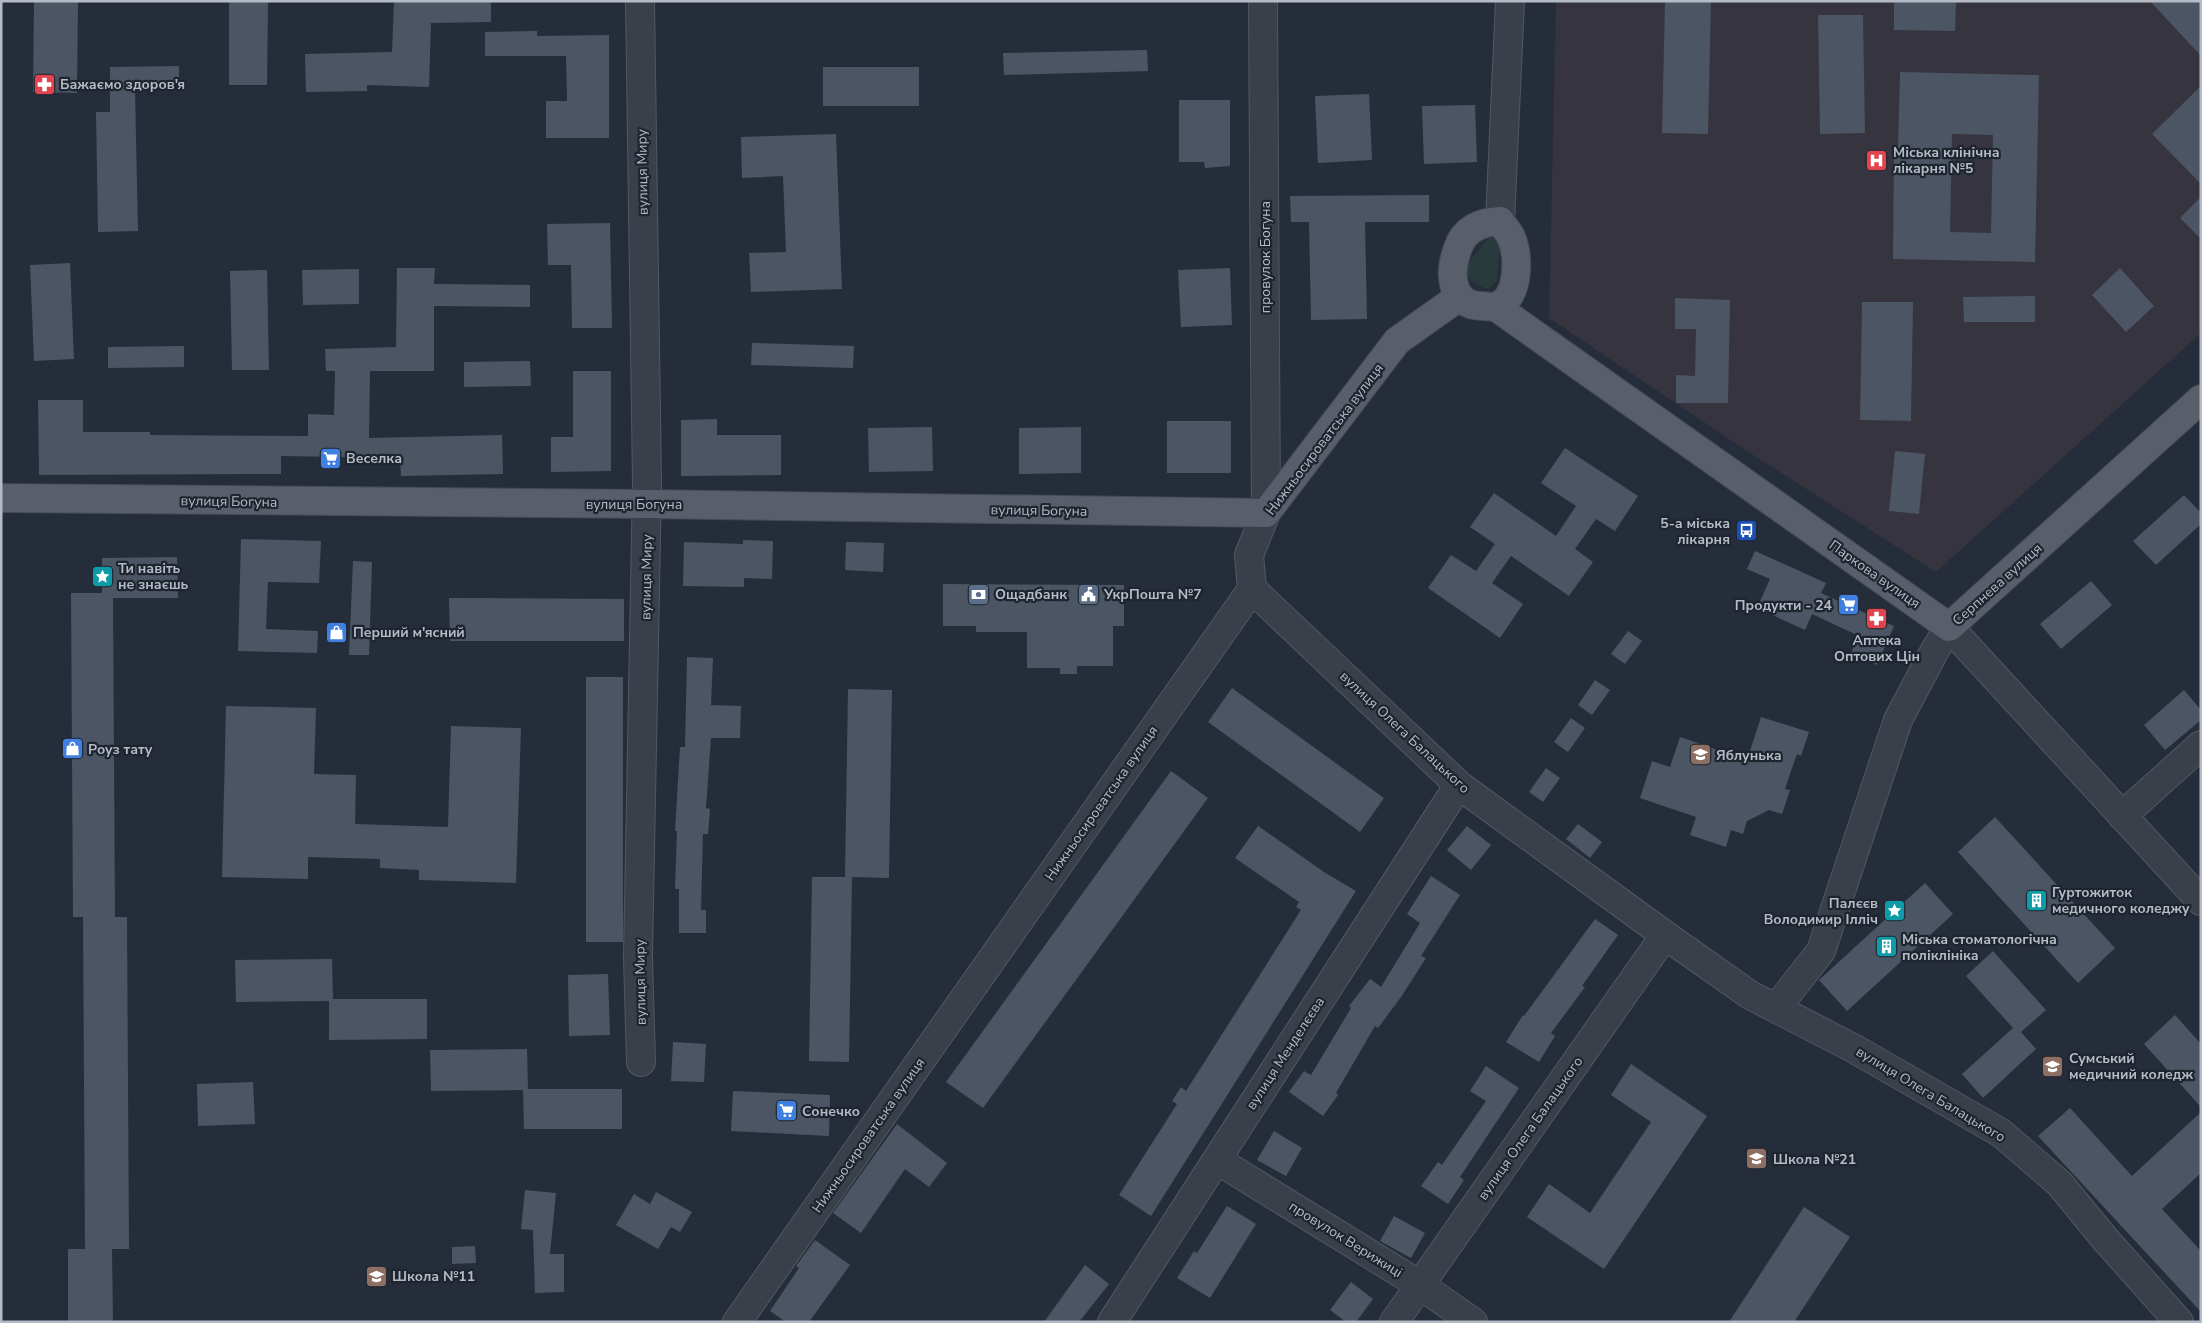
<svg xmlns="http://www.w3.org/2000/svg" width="2202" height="1323" font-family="'Nunito Sans',sans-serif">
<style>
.medical{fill:#36343f}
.green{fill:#293a3c}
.building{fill:#4c5563;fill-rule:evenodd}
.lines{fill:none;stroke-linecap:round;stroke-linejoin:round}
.minor-casing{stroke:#525862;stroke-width:30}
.major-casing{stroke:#434953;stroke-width:30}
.minor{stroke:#39404a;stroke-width:28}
.major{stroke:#585e6a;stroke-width:28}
.labels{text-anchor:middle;stroke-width:4.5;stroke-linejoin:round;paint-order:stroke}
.poi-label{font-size:14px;font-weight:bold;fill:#b5bbc6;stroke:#1f252f;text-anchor:start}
.street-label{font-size:14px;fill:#b5bbc6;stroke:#1f252f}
</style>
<rect width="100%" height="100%" fill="#262d3a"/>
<path class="medical" d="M 1556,1 L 2201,1 L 2201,333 L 1936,572 L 1741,447 L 1549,318 Z"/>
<path class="green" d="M 1490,236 L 1496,236 L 1500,242 L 1497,281 L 1488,289 C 1474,285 1467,280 1466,266 Z"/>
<path class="building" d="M 34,1 L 78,1 L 77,93 L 33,92 Z
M 229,1 L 268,1 L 267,85 L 229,85 Z
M 394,1 L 491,1 L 491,22 L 431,23 L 429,87 L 367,85 L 367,91 L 306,92 L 305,54 L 392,52 Z
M 1665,1 L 1711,1 L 1708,134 L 1662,133 Z
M 1894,1 L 1956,1 L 1955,31 L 1894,30 Z
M 2150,1 L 2201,1 L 2201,56 Z
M 1818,15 L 1863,15 L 1865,133 L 1820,134 Z
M 537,31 L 537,36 L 609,35 L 609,138 L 546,138 L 546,101 L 567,101 L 566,56 L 485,56 L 485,32 Z
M 1147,50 L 1148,71 L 1004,75 L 1003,53 Z
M 179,66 L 179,89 L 135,89 L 138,231 L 98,232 L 96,112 L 110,112 L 110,67 Z
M 823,67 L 919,67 L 919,106 L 823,106 Z
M 1900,72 L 2039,75 L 2035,262 L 1893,259 L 1894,147 L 1898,147 ZM 1952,134 L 1993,135 L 1991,233 L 1950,232 Z
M 2201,86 L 2201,184 L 2152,134 Z
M 1369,94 L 1372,160 L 1318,163 L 1315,96 Z
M 1179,100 L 1230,100 L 1230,166 L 1205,168 L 1204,162 L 1179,162 Z
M 1475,105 L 1477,162 L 1424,164 L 1422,106 Z
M 836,134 L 842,289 L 751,292 L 749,253 L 786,252 L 783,176 L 742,178 L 741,137 Z
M 1429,195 L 1429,222 L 1365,222 L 1367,319 L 1311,320 L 1309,222 L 1291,222 L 1290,196 Z
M 2201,197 L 2201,239 L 2180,218 Z
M 610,223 L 612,328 L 572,328 L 571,265 L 548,265 L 547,224 Z
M 70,263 L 74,359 L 34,361 L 30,265 Z
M 397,268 L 435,268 L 434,284 L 530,285 L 530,307 L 434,306 L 434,371 L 370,371 L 369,438 L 502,435 L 503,474 L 401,476 L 400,458 L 281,456 L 281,474 L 39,475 L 38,400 L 83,400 L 83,432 L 150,432 L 150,435 L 308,436 L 308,414 L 334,415 L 335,371 L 326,371 L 325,349 L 396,347 Z
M 1230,268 L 1232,325 L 1181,327 L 1178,270 Z
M 2120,268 L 2154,306 L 2126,332 L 2092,295 Z
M 359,269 L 359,304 L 303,305 L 302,270 Z
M 267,270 L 269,370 L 232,370 L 230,271 Z
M 2035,296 L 2035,322 L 1964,322 L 1963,297 Z
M 1675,298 L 1730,300 L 1728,403 L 1676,403 L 1676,375 L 1695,376 L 1696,329 L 1675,329 Z
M 1862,302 L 1913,302 L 1911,421 L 1860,420 Z
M 752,343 L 854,346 L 853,368 L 751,365 Z
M 184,346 L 184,367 L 108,368 L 108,347 Z
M 530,361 L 531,386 L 464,387 L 464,362 Z
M 573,371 L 611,371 L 611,471 L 551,472 L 551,437 L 573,437 Z
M 717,419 L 717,435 L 781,435 L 781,475 L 681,476 L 681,420 Z
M 1167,421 L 1231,421 L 1231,473 L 1167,473 Z
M 932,427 L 933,471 L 869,472 L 868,428 Z
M 1081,427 L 1081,473 L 1019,474 L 1019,428 Z
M 1565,448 L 1638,496 L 1615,531 L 1596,519 L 1575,549 L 1593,562 L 1569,596 L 1511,556 L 1492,583 L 1523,604 L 1500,638 L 1428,588 L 1451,555 L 1476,571 L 1495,544 L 1470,527 L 1494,493 L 1556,536 L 1576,506 L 1541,483 Z
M 1895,451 L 1925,454 L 1919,514 L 1889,511 Z
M 2184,495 L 2201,513 L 2201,524 L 2156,565 L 2133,541 Z
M 241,539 L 321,541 L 319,583 L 268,582 L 266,629 L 318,631 L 317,653 L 238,651 Z
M 743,540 L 773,541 L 772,579 L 744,578 L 744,587 L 683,586 L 684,542 L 743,544 Z
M 846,542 L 884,543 L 883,572 L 845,570 Z
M 1755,551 L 1826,583 L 1821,593 L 1894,626 L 1877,665 L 1851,653 L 1859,636 L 1812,614 L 1805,630 L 1757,608 L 1770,579 L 1747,569 Z
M 177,557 L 178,598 L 113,598 L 115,917 L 127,917 L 129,1249 L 112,1249 L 113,1322 L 68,1322 L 68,1249 L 85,1249 L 83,917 L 73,917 L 71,593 L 102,593 L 102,558 Z
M 353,561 L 372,562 L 369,655 L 349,655 Z
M 2091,581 L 2112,605 L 2061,649 L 2040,624 Z
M 943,584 L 1124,585 L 1124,626 L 1113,626 L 1113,666 L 1077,666 L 1077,674 L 1060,674 L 1060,668 L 1027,668 L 1027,632 L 976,632 L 976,626 L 943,626 Z
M 449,598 L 624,599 L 624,641 L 450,641 Z
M 1628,631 L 1642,641 L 1625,664 L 1611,654 Z
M 687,657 L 713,658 L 711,705 L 741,706 L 740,738 L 711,738 L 706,808 L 710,809 L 708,834 L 703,834 L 701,910 L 706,910 L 706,933 L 679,933 L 679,889 L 675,889 L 677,831 L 675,831 L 680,747 L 685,747 Z
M 586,677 L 623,677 L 623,942 L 586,942 Z
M 1595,680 L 1610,690 L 1592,715 L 1578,705 Z
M 1232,688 L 1384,798 L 1360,832 L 1208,722 Z
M 848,689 L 892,690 L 889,878 L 852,877 L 849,1062 L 809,1061 L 812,877 L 845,877 Z
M 2184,690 L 2201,710 L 2201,720 L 2165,750 L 2144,725 Z
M 226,706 L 316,708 L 314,774 L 356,775 L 355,824 L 448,827 L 451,726 L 521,728 L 516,883 L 419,880 L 419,870 L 380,868 L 380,859 L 308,857 L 308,879 L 222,877 Z
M 1761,717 L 1809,732 L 1801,756 L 1797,754 L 1791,771 L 1785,789 L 1790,790 L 1782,814 L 1769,810 L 1747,821 L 1743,834 L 1731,830 L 1726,847 L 1690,835 L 1696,817 L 1640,798 L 1652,761 L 1670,767 L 1680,737 L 1747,760 Z
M 1571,718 L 1585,728 L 1568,752 L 1554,742 Z
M 1546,768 L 1560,778 L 1543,802 L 1529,792 Z
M 1171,771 L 1208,798 L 983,1108 L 946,1082 Z
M 1995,817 L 2115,948 L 2078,983 L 1958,852 Z
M 1578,824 L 1602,842 L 1590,858 L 1566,839 Z
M 1258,826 L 1324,872 L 1356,891 L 1151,1216 L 1119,1195 L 1177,1104 L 1172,1101 L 1181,1087 L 1186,1091 L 1301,910 L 1296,907 L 1299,902 L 1235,858 Z
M 1467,826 L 1491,845 L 1471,870 L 1447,850 Z
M 1431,876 L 1460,895 L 1421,956 L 1426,958 L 1401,997 L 1378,1028 L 1375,1026 L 1336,1093 L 1338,1095 L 1323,1116 L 1289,1092 L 1304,1071 L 1311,1075 L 1351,1008 L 1349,1006 L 1370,979 L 1381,987 L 1420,923 L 1407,914 Z
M 1925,883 L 1953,914 L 1847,1011 L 1819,980 Z
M 1595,919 L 1618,935 L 1582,986 L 1585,987 L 1551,1033 L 1555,1036 L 1539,1062 L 1506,1042 L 1523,1015 L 1524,1016 Z
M 1993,951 L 2046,1010 L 2021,1032 L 2036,1049 L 1983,1098 L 1962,1074 L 2013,1028 L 1966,976 Z
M 332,959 L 333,999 L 427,999 L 427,1039 L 329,1040 L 329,1001 L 236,1002 L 235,960 Z
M 608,974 L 610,1035 L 569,1036 L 568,975 Z
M 2175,1015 L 2201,1044 L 2201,1107 L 2144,1044 Z
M 673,1042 L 706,1044 L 704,1082 L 671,1081 Z
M 527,1049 L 528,1089 L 622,1089 L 622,1129 L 524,1129 L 523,1090 L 431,1091 L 430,1050 Z
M 1631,1064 L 1707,1116 L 1604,1269 L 1527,1217 L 1549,1184 L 1590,1213 L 1651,1122 L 1611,1095 Z
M 1486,1066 L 1519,1088 L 1460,1177 L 1464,1180 L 1448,1204 L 1421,1186 L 1438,1162 L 1442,1165 L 1486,1101 L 1470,1091 Z
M 253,1082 L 255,1124 L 198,1126 L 197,1084 Z
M 733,1091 L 830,1095 L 829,1136 L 731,1131 Z
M 2070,1108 L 2132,1176 L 2201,1112 L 2201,1173 L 2162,1209 L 2201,1251 L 2201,1312 L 2038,1136 Z
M 897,1124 L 947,1163 L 929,1187 L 905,1169 L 861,1233 L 833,1213 Z
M 1274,1131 L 1302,1148 L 1286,1176 L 1257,1160 Z
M 525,1190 L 556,1193 L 550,1254 L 564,1254 L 564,1292 L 535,1293 L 533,1230 L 521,1229 Z
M 656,1192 L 692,1212 L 680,1232 L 671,1227 L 658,1249 L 616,1225 L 634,1194 L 650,1204 Z
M 1227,1206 L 1256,1224 L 1210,1298 L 1177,1278 L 1194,1251 L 1197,1253 Z
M 1804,1207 L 1850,1237 L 1794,1322 L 1729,1322 Z
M 1394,1216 L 1425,1233 L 1411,1258 L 1380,1241 Z
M 815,1240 L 850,1265 L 809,1322 L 786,1322 L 770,1311 L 799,1268 L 796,1266 Z
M 475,1246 L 476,1263 L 452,1264 L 452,1247 Z
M 1085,1265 L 1109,1284 L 1079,1322 L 1044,1322 Z
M 1351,1282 L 1373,1299 L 1356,1322 L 1346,1322 L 1330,1310 Z"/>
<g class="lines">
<defs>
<path id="minor" d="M 640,1 L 647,483 L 638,957 L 641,1062
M 1500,221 L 1510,1
M 1252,589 L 1460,786 L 1665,935 L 1750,995 L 1853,1048 L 2001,1133 L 2060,1184 L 2105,1239 L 2179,1322
M 2122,816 L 2201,745
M 1777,1007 L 1821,951 L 1898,720 L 1935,650 L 1949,627 L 2201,901
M 1217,1160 L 1420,1285 L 1473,1322
M 737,1322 L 1252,589 L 1249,555 L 1266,513 L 1263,1
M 1112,1322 L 1451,797 L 1460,786
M 1394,1322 L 1665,935"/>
<path id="major" d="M 1500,221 C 1503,226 1508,231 1511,237 C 1519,256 1520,297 1497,306 C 1493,308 1486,306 1482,306 C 1449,306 1449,271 1458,248 C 1464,229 1481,222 1500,221 Z
M 1496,307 L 1949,627 L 2201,399
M 1,498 L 647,504 L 1266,513 L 1397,341 L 1459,297"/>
</defs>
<use href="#minor" class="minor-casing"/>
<use href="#major" class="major-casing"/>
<use href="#minor" class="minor"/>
<use href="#major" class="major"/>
</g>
<defs>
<symbol id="pharmacy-square" viewBox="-11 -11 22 22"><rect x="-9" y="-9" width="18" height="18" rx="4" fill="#e0444e" stroke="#1f252f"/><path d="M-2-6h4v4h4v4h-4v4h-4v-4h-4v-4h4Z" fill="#fff"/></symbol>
<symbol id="hospital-square" viewBox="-11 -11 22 22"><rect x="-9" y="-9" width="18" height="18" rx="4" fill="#e0444e" stroke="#1f252f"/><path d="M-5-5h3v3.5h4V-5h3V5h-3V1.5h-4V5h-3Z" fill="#fff"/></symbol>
<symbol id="supermarket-square" viewBox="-11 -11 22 22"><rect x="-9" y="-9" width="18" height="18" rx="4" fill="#3f7fe0" stroke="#1f252f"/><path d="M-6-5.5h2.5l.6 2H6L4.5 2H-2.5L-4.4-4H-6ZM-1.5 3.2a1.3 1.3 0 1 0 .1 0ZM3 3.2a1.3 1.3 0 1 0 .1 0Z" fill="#fff"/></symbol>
<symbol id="bus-square" viewBox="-11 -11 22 22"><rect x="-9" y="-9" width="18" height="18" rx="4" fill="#1a4fb4" stroke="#1f252f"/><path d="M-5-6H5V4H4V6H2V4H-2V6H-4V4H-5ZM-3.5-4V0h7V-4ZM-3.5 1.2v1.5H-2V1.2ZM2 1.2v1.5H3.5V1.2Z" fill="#fff"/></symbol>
<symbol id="sight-square" viewBox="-11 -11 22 22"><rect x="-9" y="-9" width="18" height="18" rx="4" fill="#0f9aa8" stroke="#1f252f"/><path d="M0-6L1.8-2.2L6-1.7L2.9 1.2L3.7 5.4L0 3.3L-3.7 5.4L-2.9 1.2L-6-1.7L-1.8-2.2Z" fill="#fff"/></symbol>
<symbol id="bank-square" viewBox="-11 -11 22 22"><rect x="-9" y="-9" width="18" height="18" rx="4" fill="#5c6f8a" stroke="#1f252f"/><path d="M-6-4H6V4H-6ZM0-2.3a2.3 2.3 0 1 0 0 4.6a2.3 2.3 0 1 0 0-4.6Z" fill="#fff"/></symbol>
<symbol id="civic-square" viewBox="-11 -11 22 22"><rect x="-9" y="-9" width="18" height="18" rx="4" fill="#5c6f8a" stroke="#1f252f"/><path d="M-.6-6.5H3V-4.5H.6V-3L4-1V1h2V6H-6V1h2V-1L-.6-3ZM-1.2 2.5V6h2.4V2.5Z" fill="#fff"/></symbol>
<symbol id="shop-square" viewBox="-11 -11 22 22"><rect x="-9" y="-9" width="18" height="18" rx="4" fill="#3f7fe0" stroke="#1f252f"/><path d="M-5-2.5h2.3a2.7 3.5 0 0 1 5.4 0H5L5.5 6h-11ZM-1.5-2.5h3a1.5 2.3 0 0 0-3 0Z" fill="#fff"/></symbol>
<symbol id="school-square" viewBox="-11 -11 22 22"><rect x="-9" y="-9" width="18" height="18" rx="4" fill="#8d6e63" stroke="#1f252f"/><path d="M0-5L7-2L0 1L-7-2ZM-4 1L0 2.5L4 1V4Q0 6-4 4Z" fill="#fff"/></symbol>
<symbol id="building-square" viewBox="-11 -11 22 22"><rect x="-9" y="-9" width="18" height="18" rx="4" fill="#0f9aa8" stroke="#1f252f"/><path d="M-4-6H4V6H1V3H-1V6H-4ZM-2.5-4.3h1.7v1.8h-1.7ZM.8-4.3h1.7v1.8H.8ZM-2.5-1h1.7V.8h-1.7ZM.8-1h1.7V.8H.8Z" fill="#fff"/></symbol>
<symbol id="university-square" viewBox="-11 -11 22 22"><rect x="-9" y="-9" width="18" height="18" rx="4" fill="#8d6e63" stroke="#1f252f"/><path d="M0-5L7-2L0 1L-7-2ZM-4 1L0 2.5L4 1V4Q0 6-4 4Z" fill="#fff"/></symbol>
</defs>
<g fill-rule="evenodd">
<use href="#pharmacy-square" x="32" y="72" width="25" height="25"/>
<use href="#hospital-square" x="1864" y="148" width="25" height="25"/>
<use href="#supermarket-square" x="318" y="446" width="25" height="25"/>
<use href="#bus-square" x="1734" y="518" width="25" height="25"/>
<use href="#sight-square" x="90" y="564" width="25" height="25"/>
<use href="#bank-square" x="966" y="582" width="25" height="25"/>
<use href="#civic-square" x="1076" y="582" width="25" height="25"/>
<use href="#supermarket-square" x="1836" y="592" width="25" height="25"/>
<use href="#pharmacy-square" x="1864" y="606" width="25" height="25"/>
<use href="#shop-square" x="324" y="620" width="25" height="25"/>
<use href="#shop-square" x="60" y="736" width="25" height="25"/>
<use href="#school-square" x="1688" y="742" width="25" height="25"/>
<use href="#building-square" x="2024" y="888" width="25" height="25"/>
<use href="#sight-square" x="1882" y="898" width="25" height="25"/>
<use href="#building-square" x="1874" y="934" width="25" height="25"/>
<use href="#university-square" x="2040" y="1054" width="25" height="25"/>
<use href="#supermarket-square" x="774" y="1098" width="25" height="25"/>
<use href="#school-square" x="1744" y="1146" width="25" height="25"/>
<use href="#school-square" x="364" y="1264" width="25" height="25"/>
</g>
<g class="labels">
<g class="poi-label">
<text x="60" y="89">Бажаємо здоров'я</text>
<text x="1893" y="157">Міська клінічна<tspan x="1893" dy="16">лікарня №5</tspan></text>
<text x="346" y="463">Веселка</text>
<text x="1730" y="528" text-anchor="end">5-а міська<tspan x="1730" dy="16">лікарня</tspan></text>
<text x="118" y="573">Ти навіть<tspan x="118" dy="16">не знаєшь</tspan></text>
<text x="995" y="599">Ощадбанк</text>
<text x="1104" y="599">УкрПошта №7</text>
<text x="1832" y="610" text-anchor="end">Продукти - 24</text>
<text x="353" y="637">Перший м'ясний</text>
<text x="1877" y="645" text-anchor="middle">Аптека<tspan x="1877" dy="16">Оптових Цін</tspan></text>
<text x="88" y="754">Роуз тату</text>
<text x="1716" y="760">Яблунька</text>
<text x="2052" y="897">Гуртожиток<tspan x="2052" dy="16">медичного коледжу</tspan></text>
<text x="1878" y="908" text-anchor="end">Палєєв<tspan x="1878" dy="16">Володимир Ілліч</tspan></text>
<text x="1902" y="944">Міська стоматологічна<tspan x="1902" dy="16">поліклініка</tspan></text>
<text x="2069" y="1063">Сумський<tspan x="2069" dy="16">медичний коледж</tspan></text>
<text x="802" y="1116">Сонечко</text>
<text x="1773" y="1164">Школа №21</text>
<text x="392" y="1281">Школа №11</text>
</g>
<g class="street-label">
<text transform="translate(642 172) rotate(-91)" y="5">вулиця Миру</text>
<text transform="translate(1265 257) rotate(-90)" y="5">провулок Богуна</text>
<text transform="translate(1324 439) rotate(-53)" y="5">Нижньосироватська вулиця</text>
<text transform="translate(229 501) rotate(1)" y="5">вулиця Богуна</text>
<text x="634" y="509">вулиця Богуна</text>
<text transform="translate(1039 510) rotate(1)" y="5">вулиця Богуна</text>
<text transform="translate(1875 574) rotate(35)" y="5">Паркова вулиця</text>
<text transform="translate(646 577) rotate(-89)" y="5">вулиця Миру</text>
<text transform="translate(1997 584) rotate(-42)" y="5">Серпнева вулиця</text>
<text transform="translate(1405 732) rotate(43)" y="5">вулиця Олега Балацького</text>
<text transform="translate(1101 803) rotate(-55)" y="5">Нижньосироватська вулиця</text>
<text transform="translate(640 982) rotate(-91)" y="5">вулиця Миру</text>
<text transform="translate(1285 1053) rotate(-57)" y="5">вулиця Менделєєва</text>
<text transform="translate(1931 1094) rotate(31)" y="5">вулиця Олега Балацького</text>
<text transform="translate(1530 1128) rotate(-55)" y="5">вулиця Олега Балацького</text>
<text transform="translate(868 1135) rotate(-55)" y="5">Нижньосироватська вулиця</text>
<text transform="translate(1346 1239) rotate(32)" y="5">провулок Верижиці</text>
</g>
</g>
<rect width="2202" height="1323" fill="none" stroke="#b5bbc6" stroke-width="5"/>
</svg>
